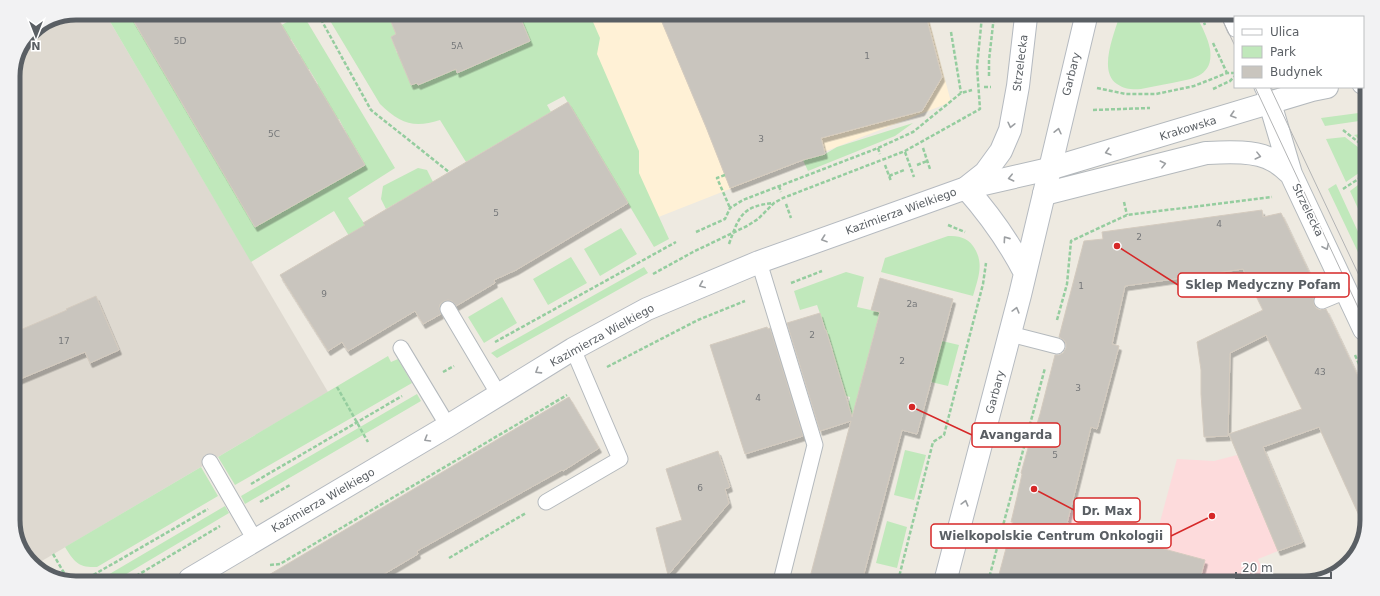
<svg xmlns="http://www.w3.org/2000/svg" width="1380" height="596" font-family="'DejaVu Sans',sans-serif">
<style>
.commercial{fill:#fff1d6}
.education{fill:#ded9d0}
.medical{fill:#fddbdc}
.green{fill:#c0e8bb}
.building{fill:#c9c5be;stroke:#d4cbbf;filter:url(#shadow)}
.lines{fill:none;stroke-linecap:round;stroke-linejoin:round}
.lane-casing{stroke:#b4b9bd;stroke-width:17}
.street-casing{stroke:#b4b9bd;stroke-width:24}
.secondary-casing{stroke:#b5bac0;stroke-width:24}
.path{stroke:#95cd9f;stroke-width:2.5;stroke-dasharray:4 2;stroke-linecap:butt}
.lane{stroke:#fff;stroke-width:15}
.street{stroke:#fff;stroke-width:22}
.secondary{stroke:#fff;stroke-width:22}
.tram{stroke:#b3b4b5;stroke-width:1}
.oneway{stroke:#9c9fa2}
.labels{text-anchor:middle;stroke-width:3.5;stroke-linejoin:round;paint-order:stroke}
.number-label{font-size:9px;fill:#76787a}
.street-label{font-size:11px;fill:#5a5f64;stroke:#fff}
.rim{fill:none;stroke:#5a5f64;stroke-width:5}
.leader{fill:none;stroke:#d62828;stroke-width:1.5}
.callout-dot{fill:#d62828;stroke:#fff;stroke-width:1.5}
.callout{fill:#fff;stroke:#d62828;stroke-width:1.5}
.callout-label{font-size:12px;text-anchor:middle;font-weight:bold;fill:#5a5f64}
</style>
<defs>
<filter id="shadow"><feDropShadow dx="2.5" dy="4.5" stdDeviation="0" flood-color="#0004"/></filter>
</defs>
<rect width="100%" height="100%" fill="#eeeae1"/>
<path class="commercial" d="M 568,15 L 928,16 L 951,102 L 656,218 Z"/>
<path class="education" d="M 76,13 L 105,13 L 328,392 L 35,565 L 26,558 L 13,525 L 13,72 L 31,31 Z"/>
<path class="medical" d="M 1237,455 L 1278,551 L 1258,559 L 1269,583 L 997,582 L 1013,523 L 1011,522 L 1017,497 L 1157,533 L 1177,459 L 1214,461 Z"/>
<path class="green" d="M 105,13 L 136,13 L 138,18 L 133,21 L 142,36 L 148,34 L 156,47 L 151,51 L 160,66 L 165,63 L 182,104 L 209,149 L 235,181 L 230,184 L 238,199 L 244,196 L 252,210 L 247,214 L 255,226 L 365,165 L 356,149 L 350,152 L 342,138 L 347,134 L 339,119 L 333,122 L 312,87 L 318,84 L 309,69 L 303,72 L 295,58 L 300,54 L 291,39 L 286,42 L 246,45 L 296,17 L 301,16 L 305,18 L 395,168 L 348,198 L 372,236 L 355,246 L 334,211 L 251,262 Z
M 326,14 L 388,14 L 396,34 L 391,37 L 397,53 L 403,51 L 404,69 L 411,85 L 417,83 L 418,85 L 456,69 L 458,73 L 530,41 L 521,19 L 515,22 L 512,15 L 590,15 L 600,38 L 597,54 L 639,151 L 639,173 L 669,239 L 654,247 L 564,96 L 547,105 L 551,112 L 466,162 L 440,120 C 413,129 400,123 380,104 Z
M 1119,17 L 1197,17 C 1202,27 1208,38 1210,49 C 1214,76 1193,79 1172,83 C 1161,85 1151,87 1141,89 C 1133,90 1124,89 1117,84 C 1098,71 1114,35 1119,17 Z
M 1366,112 L 1366,120 L 1325,126 L 1321,118 Z
M 913,123 L 895,136 L 808,171 L 803,160 L 825,154 L 837,147 Z
M 1366,133 L 1366,142 L 1362,142 L 1354,135 Z
M 1345,137 L 1363,151 L 1366,168 L 1346,182 L 1326,139 Z
M 418,168 L 427,170 L 433,182 L 386,209 L 381,199 L 383,186 Z
M 1366,179 L 1365,224 L 1350,191 Z
M 1336,184 L 1365,247 L 1365,267 L 1328,189 Z
M 621,228 L 637,254 L 600,276 L 584,249 Z
M 948,236 C 958,236 967,237 973,246 C 985,263 978,278 973,296 L 881,272 L 885,258 Z
M 571,257 L 587,283 L 548,305 L 533,279 Z
M 644,267 L 648,273 L 497,358 L 491,353 Z
M 846,272 L 864,277 L 857,307 L 880,312 L 852,417 L 846,415 L 850,397 L 831,392 L 803,359 L 833,350 L 817,305 L 800,310 L 794,291 Z
M 502,297 L 517,323 L 484,343 L 468,317 Z
M 942,341 L 959,345 L 948,386 L 931,382 Z
M 388,356 L 391,362 L 398,359 L 412,383 L 235,485 L 218,457 Z
M 417,394 L 421,401 L 245,504 L 241,496 Z
M 905,450 L 926,455 L 914,500 L 894,495 Z
M 201,467 L 218,496 L 97,567 C 79,568 74,562 65,547 Z
M 225,506 L 229,513 L 118,579 L 101,579 Z
M 887,521 L 907,527 L 897,568 L 876,563 Z
M 41,561 L 47,575 L 35,565 Z"/>
<path class="building" d="M 129,13 L 275,14 L 365,165 L 255,227 Z
M 388,14 L 519,15 L 530,41 L 457,73 L 456,69 L 418,85 L 417,83 L 411,85 L 391,37 L 396,34 Z
M 659,15 L 926,16 L 942,77 L 922,111 L 821,138 L 825,154 L 803,160 L 730,188 L 706,127 Z
M 568,102 L 628,203 L 516,270 L 494,280 L 495,283 L 456,306 L 452,301 L 448,300 L 444,301 L 440,304 L 439,309 L 441,314 L 423,324 L 415,311 L 348,351 L 342,342 L 328,351 L 280,275 L 365,225 L 363,223 Z
M 1262,210 L 1263,217 L 1281,213 L 1319,293 L 1315,295 L 1313,299 L 1314,305 L 1316,308 L 1320,310 L 1326,309 L 1364,389 L 1363,524 L 1319,427 L 1263,447 L 1303,542 L 1278,551 L 1229,434 L 1302,409 L 1266,335 L 1230,353 L 1228,436 L 1204,437 L 1201,394 L 1201,370 L 1197,342 L 1263,310 L 1243,269 L 1125,286 L 1112,344 L 1119,346 L 1097,429 L 1091,427 L 1067,523 L 1205,560 L 1199,583 L 997,582 L 1013,522 L 1011,522 L 1017,497 L 1022,474 L 1021,473 L 1031,437 L 1033,437 L 1040,414 L 1055,355 L 1059,355 L 1063,353 L 1066,348 L 1066,343 L 1064,340 L 1059,337 L 1084,241 L 1103,239 L 1102,232 Z
M 880,278 L 953,299 L 917,434 L 902,430 L 862,581 L 809,581 L 851,421 L 820,431 L 787,323 L 820,313 L 825,330 L 826,330 L 852,417 L 880,312 L 871,310 Z
M 96,296 L 119,350 L 90,363 L 85,352 L 13,382 L 13,333 L 67,310 L 66,309 Z
M 767,327 L 768,329 L 770,328 L 803,436 L 745,454 L 710,345 Z
M 569,397 L 599,448 L 563,471 L 562,470 L 417,551 L 418,554 L 374,580 L 262,579 Z
M 718,451 L 730,487 L 725,489 L 729,503 L 668,575 L 656,528 L 682,520 L 666,469 Z"/>
<g class="lines">
<defs>
<path id="lane" d="M 1230,17 L 1235,29
M 1262,87 L 1270,103
M 759,262 L 815,445 L 781,581
M 1322,301 L 1346,291
M 448,309 L 499,395
M 1010,334 L 1057,346
M 401,348 L 448,426
M 210,462 L 255,540
M 546,502 L 620,459 L 573,349"/>
<path id="street" d="M 1363,83 L 1367,82
M 1270,103 L 1291,174 L 1364,329
M 966,188 L 1049,169 L 1312,90 L 1327,87
M 1044,194 L 1206,153 C 1225,152 1257,150 1274,161 C 1280,164 1286,170 1291,174"/>
<path id="secondary" d="M 966,188 C 989,214 1009,242 1025,273
M 190,579 L 448,426 L 573,349 L 647,309 L 759,262 L 966,188 L 985,173 L 1001,151 L 1010,130 L 1018,86 L 1026,17
M 945,582 L 1020,295 L 1086,17"/>
</defs>
<use href="#lane" class="lane-casing"/>
<use href="#street" class="street-casing"/>
<use href="#secondary" class="secondary-casing"/>
<path class="path" d="M 318,14 L 371,110 L 449,172
M 1202,17 L 1205,25
M 951,32 L 961,93
M 1213,43 L 1227,73
M 989,76 L 989,60 L 994,16
M 984,87 L 991,87
M 1097,88 L 1126,94 L 1156,94 L 1194,86 L 1227,73 L 1235,73
M 1213,89 L 1230,81 L 1235,76
M 1093,110 L 1150,108
M 1343,130 L 1366,148
M 878,148 L 880,154
M 923,148 L 930,169
M 905,152 L 914,177
M 885,165 L 891,181
M 917,165 L 927,161
M 725,175 L 717,178 L 730,208
M 889,176 L 904,170
M 779,186 L 781,192
M 1343,189 L 1366,174
M 1124,202 L 1127,215
M 786,204 L 791,218
M 948,225 L 965,232
M 696,232 L 725,219 L 730,208 L 743,200 L 878,148 L 913,132 L 961,93 L 972,90
M 729,244 C 739,216 742,206 774,203
M 653,274 L 693,252 L 747,226 L 758,219 L 774,203 L 783,198 L 905,151 L 980,109 L 977,67 L 982,16
M 791,283 L 822,271
M 1057,320 L 1067,284 L 1071,241 L 1127,215 L 1272,197
M 495,342 L 676,242
M 1355,355 L 1364,375
M 607,367 L 698,320 L 745,301
M 443,372 L 454,366
M 337,387 L 368,442
M 251,484 L 402,396
M 260,502 L 290,485
M 53,554 L 67,578
M 449,558 L 526,513
M 270,565 L 280,564 L 567,395
M 88,578 L 208,509
M 131,579 L 220,526
M 898,581 L 933,442 L 944,435 L 983,284 L 986,263
M 988,582 L 1045,368"/>
<use href="#lane" class="lane"/>
<use href="#street" class="street"/>
<use href="#secondary" class="secondary"/>
<path class="tram" d="M 1221,17 L 1235,46
M 1255,87 L 1364,320
M 1270,87 L 1365,288"/>
</g>
<defs><path id="oneway-chevron" d="M-2-3.5L2.5 0L-2 3.5" fill="none" stroke-width="1.6" stroke-linecap="round" stroke-linejoin="round"/></defs>
<g class="oneway">
<use href="#oneway-chevron" transform="translate(1233 115) rotate(163)"/>
<use href="#oneway-chevron" transform="translate(1011 125) rotate(103)"/>
<use href="#oneway-chevron" transform="translate(1058 131) rotate(-77)"/>
<use href="#oneway-chevron" transform="translate(1108 152) rotate(164)"/>
<use href="#oneway-chevron" transform="translate(1258 156) rotate(14)"/>
<use href="#oneway-chevron" transform="translate(1163 164) rotate(-14)"/>
<use href="#oneway-chevron" transform="translate(1011 178) rotate(167)"/>
<use href="#oneway-chevron" transform="translate(824 239) rotate(161)"/>
<use href="#oneway-chevron" transform="translate(1006 239) rotate(-125)"/>
<use href="#oneway-chevron" transform="translate(1326 247) rotate(65)"/>
<use href="#oneway-chevron" transform="translate(702 285) rotate(157)"/>
<use href="#oneway-chevron" transform="translate(1016 310) rotate(-75)"/>
<use href="#oneway-chevron" transform="translate(538 371) rotate(148)"/>
<use href="#oneway-chevron" transform="translate(427 439) rotate(149)"/>
<use href="#oneway-chevron" transform="translate(965 503) rotate(-75)"/>
</g>
<g class="labels">
<g class="number-label">
<text x="180" y="44">5D</text>
<text x="457" y="49">5A</text>
<text x="867" y="59">1</text>
<text x="274" y="137">5C</text>
<text x="761" y="142">3</text>
<text x="496" y="216">5</text>
<text x="1219" y="227">4</text>
<text x="1139" y="240">2</text>
<text x="1081" y="289">1</text>
<text x="324" y="297">9</text>
<text x="912" y="307">2a</text>
<text x="812" y="338">2</text>
<text x="64" y="344">17</text>
<text x="902" y="364">2</text>
<text x="1320" y="375">43</text>
<text x="1078" y="391">3</text>
<text x="758" y="401">4</text>
<text x="1055" y="458">5</text>
<text x="700" y="491">6</text>
</g>
<g class="street-label">
<text transform="translate(1020 63) rotate(-83)" y="4">Strzelecka</text>
<text transform="translate(1071 74) rotate(-76)" y="4">Garbary</text>
<text transform="translate(1188 128) rotate(-17)" y="4">Krakowska</text>
<text transform="translate(1308 210) rotate(64)" y="4">Strzelecka</text>
<text transform="translate(901 211) rotate(-20)" y="4">Kazimierza Wielkiego</text>
<text transform="translate(602 335) rotate(-29)" y="4">Kazimierza Wielkiego</text>
<text transform="translate(995 392) rotate(-75)" y="4">Garbary</text>
<text transform="translate(323 500) rotate(-30)" y="4">Kazimierza Wielkiego</text>
</g>
</g>
<path d="M0 0H1380V596H0ZM76 20H1304A56 56 0 0 1 1360 76V520A56 56 0 0 1 1304 576H76A56 56 0 0 1 20 520V76A56 56 0 0 1 76 20Z" fill="#f2f2f3" fill-rule="evenodd"/>
<path class="rim" d="M76 20H1304A56 56 0 0 1 1360 76V520A56 56 0 0 1 1304 576H76A56 56 0 0 1 20 520V76A56 56 0 0 1 76 20Z"/>
<path class="leader" d="M1117 246L1178 285M912 407L972 435M1034 489L1074 510M1212 516L1171 536"/>
<g class="callout-dot">
<circle cx="1117" cy="246" r="4"/>
<circle cx="912" cy="407" r="4"/>
<circle cx="1034" cy="489" r="4"/>
<circle cx="1212" cy="516" r="4"/>
</g>
<g class="callout">
<rect x="1178" y="273" width="171" height="24" rx="4"/>
<rect x="972" y="423" width="88" height="24" rx="4"/>
<rect x="1074" y="498" width="66" height="24" rx="4"/>
<rect x="931" y="524" width="240" height="24" rx="4"/>
</g>
<g class="callout-label">
<text x="1263" y="289">Sklep Medyczny Pofam</text>
<text x="1016" y="439">Avangarda</text>
<text x="1107" y="515">Dr. Max</text>
<text x="1051" y="540">Wielkopolskie Centrum Onkologii</text>
</g>
<rect x="1234" y="16" width="130" height="72" fill="#ffffff" stroke="#bdbfc1"/>
<rect x="1242" y="29" width="20" height="6" fill="#ffffff" stroke="#bdbfc1"/>
<text x="1270" y="36" font-size="12" fill="#5a5f64">Ulica</text>
<rect x="1242" y="46" width="20" height="12" fill="#c0e8bb" stroke="#bdbfc1"/>
<text x="1270" y="56" font-size="12" fill="#5a5f64">Park</text>
<rect x="1242" y="66" width="20" height="12" fill="#c9c5be" stroke="#bdbfc1"/>
<text x="1270" y="76" font-size="12" fill="#5a5f64">Budynek</text>
<g transform="translate(36 36) rotate(180)" stroke="#ffffff" stroke-width="3" paint-order="stroke">
<path d="M0-3L7 15L0 10L-7 15Z" fill="#5a5f64"/>
<text y="-6" font-size="11" font-weight="bold" text-anchor="middle" fill="#5a5f64">N</text>
</g>
<path d="M1236 572v6h95v-6" fill="none" stroke="#5a5f64" stroke-width="2"/>
<text x="1242" y="572" font-size="12" fill="#5a5f64" stroke="#ffffff" stroke-width="3" paint-order="stroke">20 m</text>
</svg>
